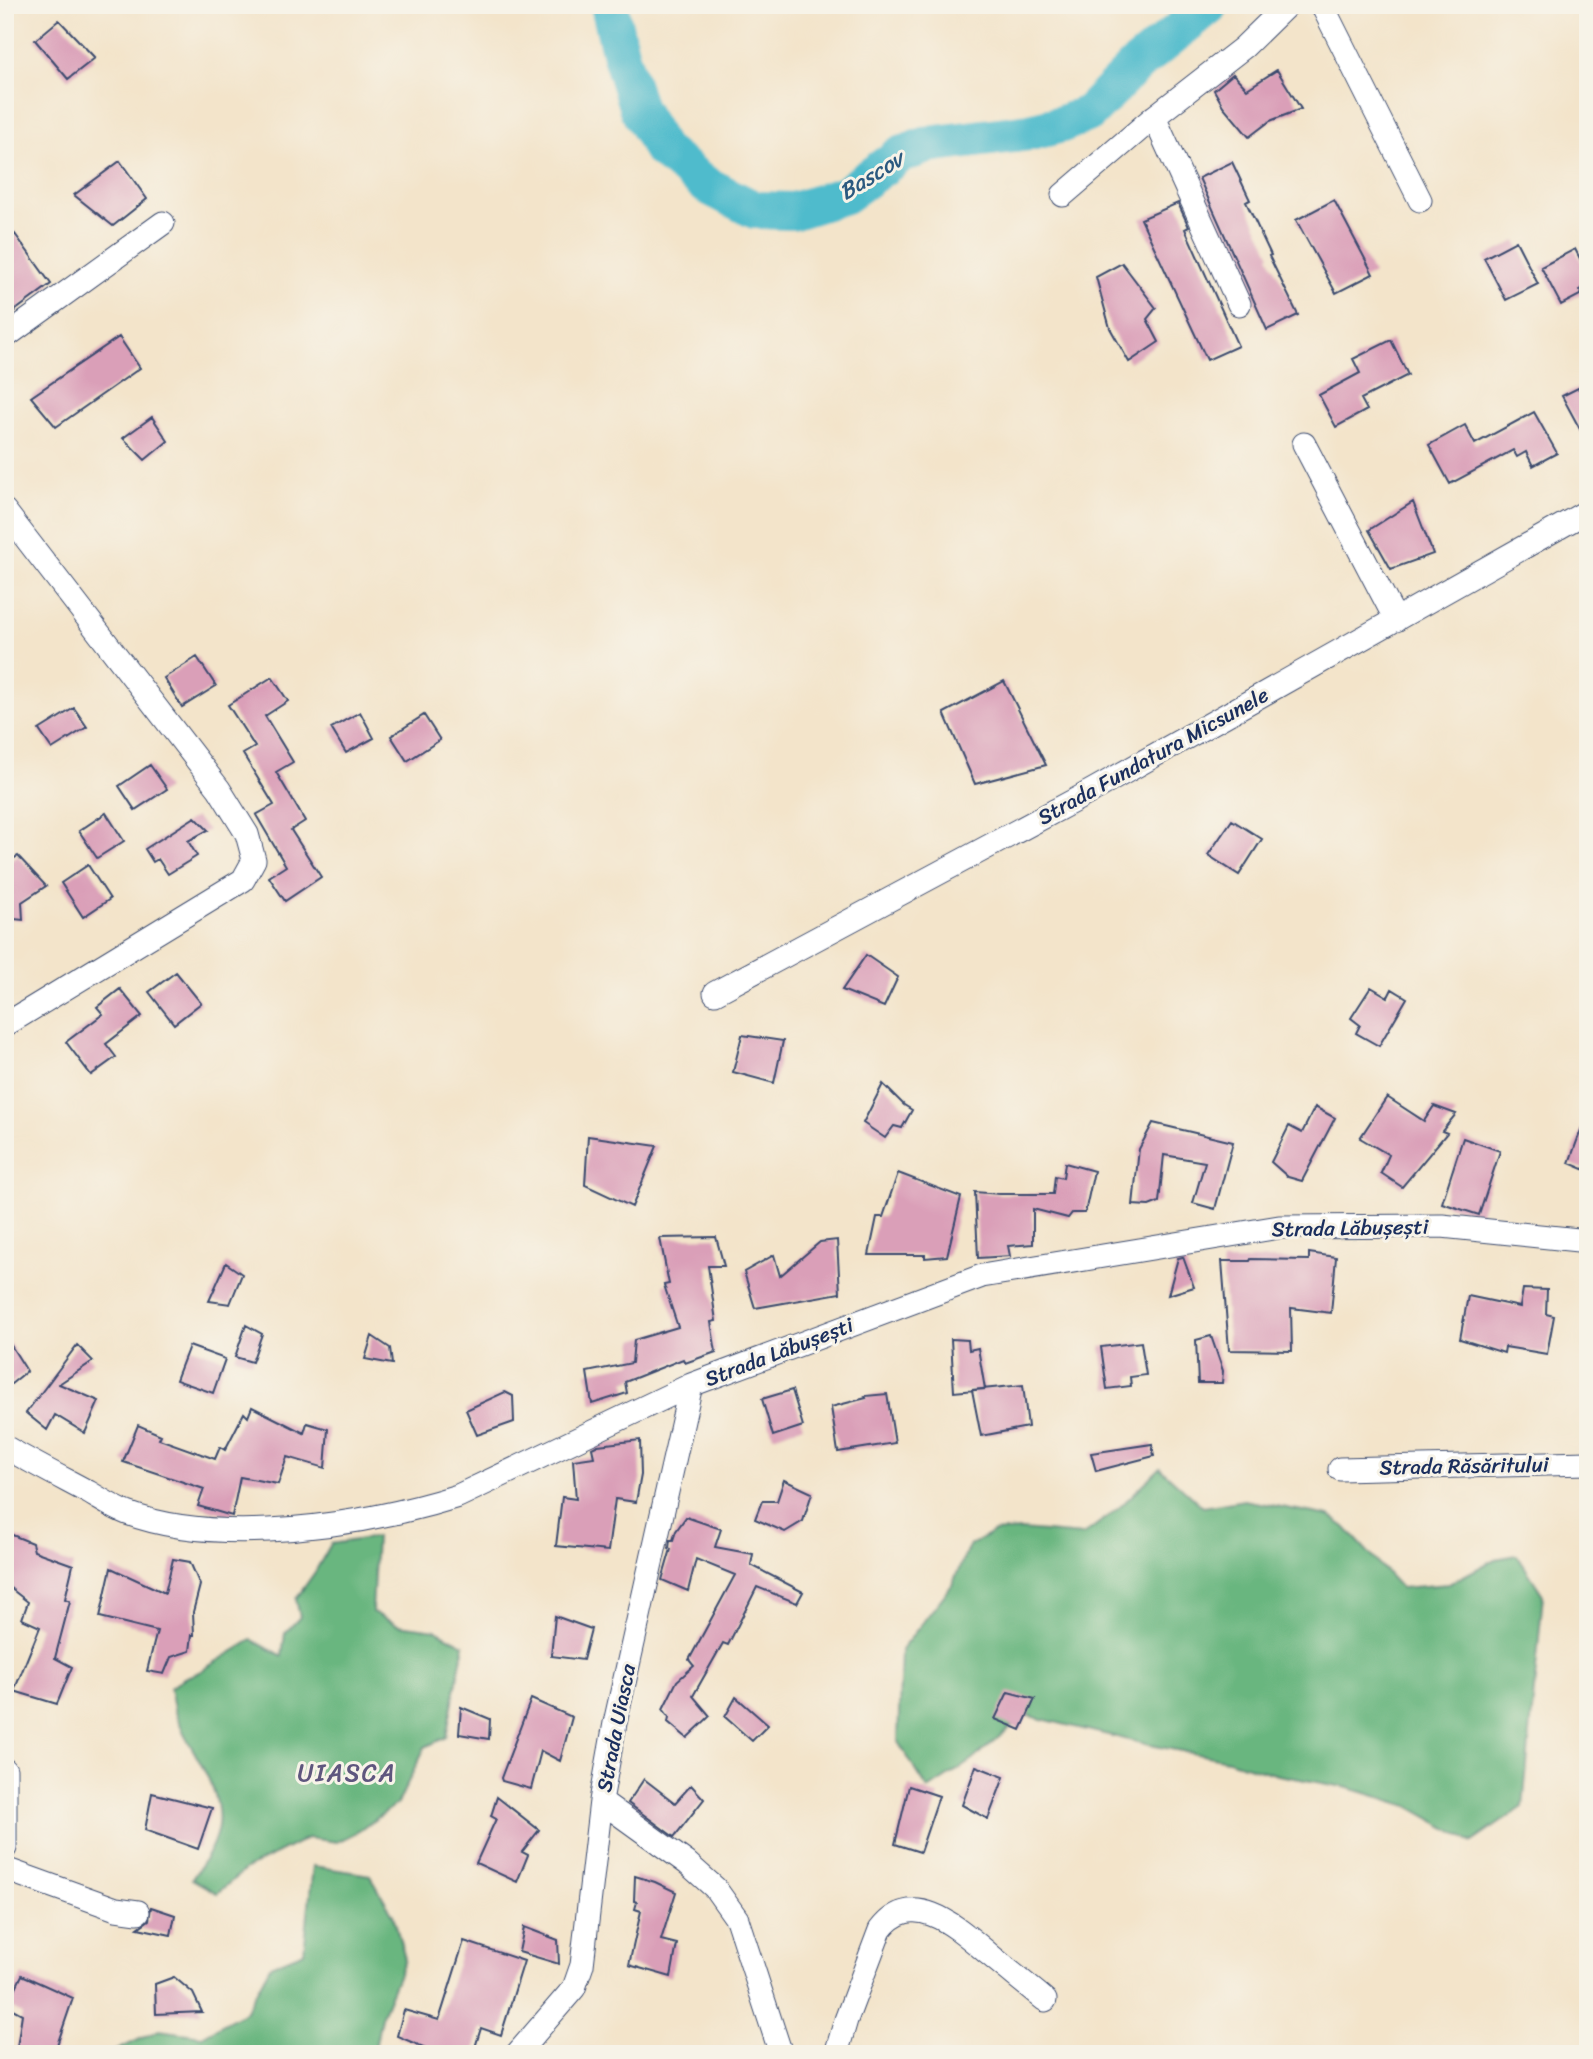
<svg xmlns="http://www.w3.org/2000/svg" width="1593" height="2059" font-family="Sriracha,sans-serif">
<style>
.forest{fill:#69b67f;stroke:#42726e;stroke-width:2}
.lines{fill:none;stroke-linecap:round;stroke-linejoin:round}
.river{stroke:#50bbcc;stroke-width:38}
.building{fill:#da9fb8}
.minor-casing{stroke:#3b4a6e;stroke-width:25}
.minor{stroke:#fff;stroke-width:23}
.labels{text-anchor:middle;stroke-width:6;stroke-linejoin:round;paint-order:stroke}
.street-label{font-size:21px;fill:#1b2f5e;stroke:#f7f3e8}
.water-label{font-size:23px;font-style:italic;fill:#2b597f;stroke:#f7f3e8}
.quarter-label{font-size:24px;letter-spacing:2px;fill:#5e567e;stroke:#f7f3e8}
</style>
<rect width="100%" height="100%" fill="#f7f3e8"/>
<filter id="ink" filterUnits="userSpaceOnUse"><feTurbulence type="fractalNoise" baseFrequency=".0143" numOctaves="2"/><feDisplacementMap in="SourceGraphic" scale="14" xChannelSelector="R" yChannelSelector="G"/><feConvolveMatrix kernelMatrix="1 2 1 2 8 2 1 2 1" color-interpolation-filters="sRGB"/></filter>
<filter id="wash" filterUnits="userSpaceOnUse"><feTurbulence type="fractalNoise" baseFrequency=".00686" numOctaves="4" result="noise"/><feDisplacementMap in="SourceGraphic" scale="28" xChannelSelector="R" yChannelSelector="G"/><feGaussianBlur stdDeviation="1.57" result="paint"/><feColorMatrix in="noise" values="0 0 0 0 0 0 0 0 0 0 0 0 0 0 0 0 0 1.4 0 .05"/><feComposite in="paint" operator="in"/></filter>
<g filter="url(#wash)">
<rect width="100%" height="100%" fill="#f3e4ca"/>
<path class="forest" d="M 1160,1468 L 1203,1507 L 1244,1500 L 1329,1516 L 1345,1527 L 1401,1588 L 1449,1584 L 1495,1559 L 1517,1555 L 1543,1595 L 1523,1807 L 1472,1842 L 1408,1806 L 1349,1788 L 1278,1775 L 1228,1760 L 1150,1745 L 1025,1715 L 971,1761 L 928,1789 L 898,1742 L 901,1650 L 952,1585 L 969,1546 L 994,1532 L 1021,1530 L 1083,1535 L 1119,1508 Z
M 376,1537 L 372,1612 L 398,1625 L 436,1630 L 464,1645 L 446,1737 L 425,1747 L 398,1803 L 359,1831 L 337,1842 L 307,1838 L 246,1869 L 217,1893 L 192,1879 C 202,1864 213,1848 217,1831 C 227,1791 188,1750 176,1715 C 173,1707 172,1697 170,1688 L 182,1679 L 199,1672 L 252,1640 L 282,1656 L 285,1633 L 300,1617 L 296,1599 L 315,1572 L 331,1544 Z
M 313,1866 L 370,1875 L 393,1915 L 405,1959 L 381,2017 L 374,2054 L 109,2054 L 159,2030 L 202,2036 L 245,2012 L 270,1966 L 304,1952 Z"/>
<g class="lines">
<path class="river" d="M 609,5 L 621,56 L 638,109 L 662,150 L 706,185 L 755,210 L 794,211 L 845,195 L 901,154 L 928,145 L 1030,132 L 1062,124 L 1089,113 L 1133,68 L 1210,5"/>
</g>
<g id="blocks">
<path class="building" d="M 59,20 L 95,58 L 68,79 L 35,40 Z
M 1277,70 L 1301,109 L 1270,121 L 1249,137 L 1223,106 L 1214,90 L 1233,74 L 1247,89 Z
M 120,161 L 147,199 L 113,226 L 74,195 Z
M 1232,162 L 1250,200 L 1246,202 L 1271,255 L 1269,256 L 1298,315 L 1267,330 L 1199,178 Z
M 1334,200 L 1373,274 L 1336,293 L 1296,220 Z
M 1178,203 L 1189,227 L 1185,229 L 1238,346 L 1207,360 L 1141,219 Z
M 15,234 L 51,284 L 5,318 L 5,244 Z
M 1516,241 L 1538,284 L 1506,300 L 1484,258 Z
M 1575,249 L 1588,274 L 1588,285 L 1579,290 L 1582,294 L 1561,305 L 1541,267 Z
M 1122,263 L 1156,308 L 1147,319 L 1159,342 L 1129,362 L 1110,328 L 1096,277 Z
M 119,337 L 140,368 L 56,427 L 31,397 Z
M 1391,340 L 1408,375 L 1361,399 L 1367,410 L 1336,427 L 1319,395 L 1360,373 L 1353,359 Z
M 1588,383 L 1588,444 L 1562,396 Z
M 1534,412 L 1557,453 L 1533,466 L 1526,452 L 1517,457 L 1513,450 L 1450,484 L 1429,445 L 1465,425 L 1475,444 Z
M 152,417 L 168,441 L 145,460 L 123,438 Z
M 1413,502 L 1433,554 L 1391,569 L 1369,530 Z
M 197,657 L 216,686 L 182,707 L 164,678 Z
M 272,677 L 288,701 L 265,716 L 293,762 L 276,772 L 305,821 L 291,830 L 321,877 L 285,901 L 269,877 L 286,866 L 256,815 L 274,805 L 243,754 L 255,747 L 228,705 Z
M 1004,681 L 1046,765 L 975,784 L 944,713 Z
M 74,708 L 87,727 L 52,749 L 39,730 Z
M 360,712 L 374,738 L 346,753 L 331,728 Z
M 424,715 L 440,740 L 407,761 L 391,736 Z
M 150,765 L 167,789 L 135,810 L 119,786 Z
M 106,813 L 124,841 L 97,858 L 79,831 Z
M 195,817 L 208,830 L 188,841 L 197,856 L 168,874 L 158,859 L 153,862 L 145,849 Z
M 1232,820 L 1262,839 L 1239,875 L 1208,855 Z
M 18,856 L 46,886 L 22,902 L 23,920 L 5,918 L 5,863 Z
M 88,865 L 110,899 L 83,917 L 61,883 Z
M 866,955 L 898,977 L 884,1007 L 842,990 Z
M 176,972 L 201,1003 L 174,1024 L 149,992 Z
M 1371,987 L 1388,997 L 1392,989 L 1407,998 L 1379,1046 L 1356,1033 L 1360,1025 L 1351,1018 Z
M 120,989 L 142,1016 L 106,1044 L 116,1057 L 91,1075 L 66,1042 L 103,1014 L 97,1007 Z
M 742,1035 L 783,1041 L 774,1083 L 733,1072 Z
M 883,1084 L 904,1105 L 912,1110 L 902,1128 L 894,1126 L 885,1138 L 863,1123 Z
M 1387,1097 L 1424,1121 L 1434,1106 L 1456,1114 L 1442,1131 L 1447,1133 L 1402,1187 L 1381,1173 L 1389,1155 L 1360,1138 Z
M 1315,1107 L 1335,1118 L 1302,1181 L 1288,1177 L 1271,1162 L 1289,1126 L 1302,1133 Z
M 1585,1119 L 1588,1119 L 1588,1171 L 1569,1163 Z
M 1153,1123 L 1233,1142 L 1215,1209 L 1193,1203 L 1205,1162 L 1164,1155 L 1159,1202 L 1149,1206 L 1133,1205 L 1139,1149 Z
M 588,1136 L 657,1146 L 632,1207 L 585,1185 Z
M 1463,1138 L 1500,1151 L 1479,1215 L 1442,1203 Z
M 1065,1163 L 1094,1171 L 1085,1213 L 1072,1213 L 1068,1218 L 1033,1209 L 1033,1244 L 1008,1246 L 1010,1256 L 978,1258 L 975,1192 L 1000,1194 L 1053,1194 L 1055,1176 L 1063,1178 Z
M 898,1173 L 961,1197 L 947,1256 L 925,1258 L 925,1255 L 869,1255 L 877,1217 L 883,1217 Z
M 716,1237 L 724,1266 L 708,1266 L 716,1321 L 711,1322 L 716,1352 L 685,1363 L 683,1359 L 625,1382 L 627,1393 L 592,1404 L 587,1372 L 632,1363 L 634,1340 L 678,1327 L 664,1285 L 669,1284 L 660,1238 Z
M 837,1240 L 840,1293 L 755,1308 L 744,1272 L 774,1255 L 780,1276 L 820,1242 Z
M 1309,1253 L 1336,1257 L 1331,1313 L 1291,1308 L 1292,1351 L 1229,1350 L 1222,1261 L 1250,1261 L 1251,1259 L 1309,1260 Z
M 1183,1257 L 1194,1287 L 1168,1295 L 1178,1258 Z
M 226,1263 L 242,1274 L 230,1304 L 209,1301 Z
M 1523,1289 L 1547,1290 L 1546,1314 L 1554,1316 L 1547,1354 L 1505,1347 L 1504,1353 L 1460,1339 L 1468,1296 L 1520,1307 Z
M 246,1325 L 262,1334 L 252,1362 L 235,1357 Z
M 5,1336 L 27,1371 L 5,1389 Z
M 372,1336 L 390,1348 L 392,1364 L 365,1359 Z
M 1211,1336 L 1223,1371 L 1222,1383 L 1198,1383 L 1196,1340 Z
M 951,1339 L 968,1340 L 969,1350 L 978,1348 L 985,1389 L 954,1392 Z
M 1141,1342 L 1146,1375 L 1130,1377 L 1131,1386 L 1107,1389 L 1101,1347 Z
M 77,1345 L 93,1361 L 59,1384 L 99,1401 L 85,1433 L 55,1415 L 47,1430 L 26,1413 Z
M 189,1346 L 225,1359 L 213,1393 L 176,1380 Z
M 1023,1385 L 1028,1427 L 981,1436 L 972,1390 Z
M 792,1390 L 803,1426 L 773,1436 L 762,1399 Z
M 505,1392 L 513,1396 L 514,1422 L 477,1435 L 466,1410 Z
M 887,1394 L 895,1443 L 838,1452 L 831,1407 L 866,1398 L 865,1396 Z
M 252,1407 L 304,1433 L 307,1423 L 328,1429 L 325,1468 L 287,1457 L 278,1484 L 240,1477 L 232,1516 L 198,1506 L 204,1489 L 123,1462 L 138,1425 L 161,1435 L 159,1439 L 215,1459 L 220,1447 L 225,1450 L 244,1413 L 248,1417 Z
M 640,1440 L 641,1475 L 636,1502 L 615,1499 L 608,1551 L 556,1546 L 562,1497 L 576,1499 L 573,1460 L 594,1457 L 592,1448 L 598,1445 Z
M 1152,1444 L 1154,1456 L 1096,1471 L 1091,1453 Z
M 784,1480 L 812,1493 L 803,1521 L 785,1532 L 755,1519 L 762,1501 L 777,1501 Z
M 686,1517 L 721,1529 L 715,1547 L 753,1554 L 751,1565 L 803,1592 L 797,1603 L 757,1587 L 728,1645 L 723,1643 L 693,1696 L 710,1716 L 687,1738 L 668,1722 L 669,1717 L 663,1709 L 677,1681 L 694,1666 L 689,1660 L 735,1575 L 696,1559 L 688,1591 L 662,1580 L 671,1549 L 669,1548 L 670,1540 L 673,1540 L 676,1531 Z
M 5,1532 L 32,1543 L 34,1551 L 73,1565 L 65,1599 L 70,1601 L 55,1658 L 72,1667 L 57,1704 L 14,1691 L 40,1627 L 22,1619 L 28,1602 L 5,1584 Z
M 173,1559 L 190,1562 L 200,1585 L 193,1612 L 194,1635 L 192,1635 L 190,1651 L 171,1657 L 164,1674 L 147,1671 L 157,1631 L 100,1617 L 111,1568 L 165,1593 Z
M 555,1616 L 591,1629 L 583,1660 L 551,1656 Z
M 1008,1692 L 1035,1699 L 1021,1730 L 995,1719 Z
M 736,1697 L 768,1725 L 752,1741 L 725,1717 Z
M 531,1699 L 572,1717 L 560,1761 L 541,1751 L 531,1789 L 502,1781 L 501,1778 Z
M 461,1707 L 490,1719 L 489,1739 L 459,1734 Z
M 976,1766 L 1004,1777 L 988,1819 L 962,1805 Z
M 644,1779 L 675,1803 L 691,1785 L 704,1799 L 674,1837 L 628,1803 Z
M 909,1786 L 939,1796 L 920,1852 L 895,1844 Z
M 152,1793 L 212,1808 L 198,1849 L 145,1830 Z
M 497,1797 L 539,1830 L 522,1852 L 528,1855 L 517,1882 L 476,1863 L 496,1819 L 491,1816 Z
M 635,1876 L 655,1882 L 676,1892 L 661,1940 L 677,1944 L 671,1977 L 629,1965 L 641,1911 L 635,1909 L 637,1902 L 634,1901 Z
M 151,1907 L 175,1915 L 171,1935 L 138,1928 L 149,1920 Z
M 524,1927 L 558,1940 L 559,1964 L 519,1952 Z
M 464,1941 L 524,1961 L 501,2035 L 481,2028 L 473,2054 L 440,2054 L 397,2036 L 404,2010 L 439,2020 Z
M 22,1975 L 73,1998 L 54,2054 L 16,2054 L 22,2014 L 7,2006 Z
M 174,1977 L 193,1993 L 202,2012 L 156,2014 L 155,1984 Z"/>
</g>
</g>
<g filter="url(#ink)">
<use href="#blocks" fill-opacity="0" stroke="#3b4a6e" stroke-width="2"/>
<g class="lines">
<defs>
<path id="minor" d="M 1322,5 L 1420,200
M 1154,117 L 1239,304
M 1063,195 L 1154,117 L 1244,47 L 1287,5
M 5,337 L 163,223
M 1304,444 L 1396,620
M 5,511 L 219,789 L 247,834 L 254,860 L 243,880 L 5,1025
M 715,993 L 1079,798 L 1588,511
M 5,1447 C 33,1463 62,1478 90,1493 C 102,1500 114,1508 127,1513 C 221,1548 365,1525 458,1496 L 691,1385 L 982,1276 L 1279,1227 L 1442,1226 L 1588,1241
M 1340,1469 L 1588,1463
M 5,1770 L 5,1848
M 601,1801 L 687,1863 L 715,1888 L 737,1919 L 781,2054
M 5,1869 L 116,1909 L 138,1912
M 517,2054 L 574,1988 L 582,1965 L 601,1801 L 615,1723 L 691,1385
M 836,2054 L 846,2020 L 880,1930 C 914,1885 960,1930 990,1955 C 1008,1970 1027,1985 1045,2000"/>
</defs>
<use href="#minor" class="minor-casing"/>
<use href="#minor" class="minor"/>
</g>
</g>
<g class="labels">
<g class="street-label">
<text transform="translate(1153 756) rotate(-29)" y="7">Strada Fundatura Micsunele</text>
<text transform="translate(1350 1228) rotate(-1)" y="7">Strada Lăbușești</text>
<text transform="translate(779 1352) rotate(-21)" y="7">Strada Lăbușești</text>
<text transform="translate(1464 1466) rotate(-1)" y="7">Strada Răsăritului</text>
<text transform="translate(616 1728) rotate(-79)" y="7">Strada Uiasca</text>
</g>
<g class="water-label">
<text transform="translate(871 175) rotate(-32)" y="8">Bascov</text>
</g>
<g class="quarter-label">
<text x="347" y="1781">UIASCA</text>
</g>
</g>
<rect width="1593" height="2059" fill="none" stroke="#f7f3e8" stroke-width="28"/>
</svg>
